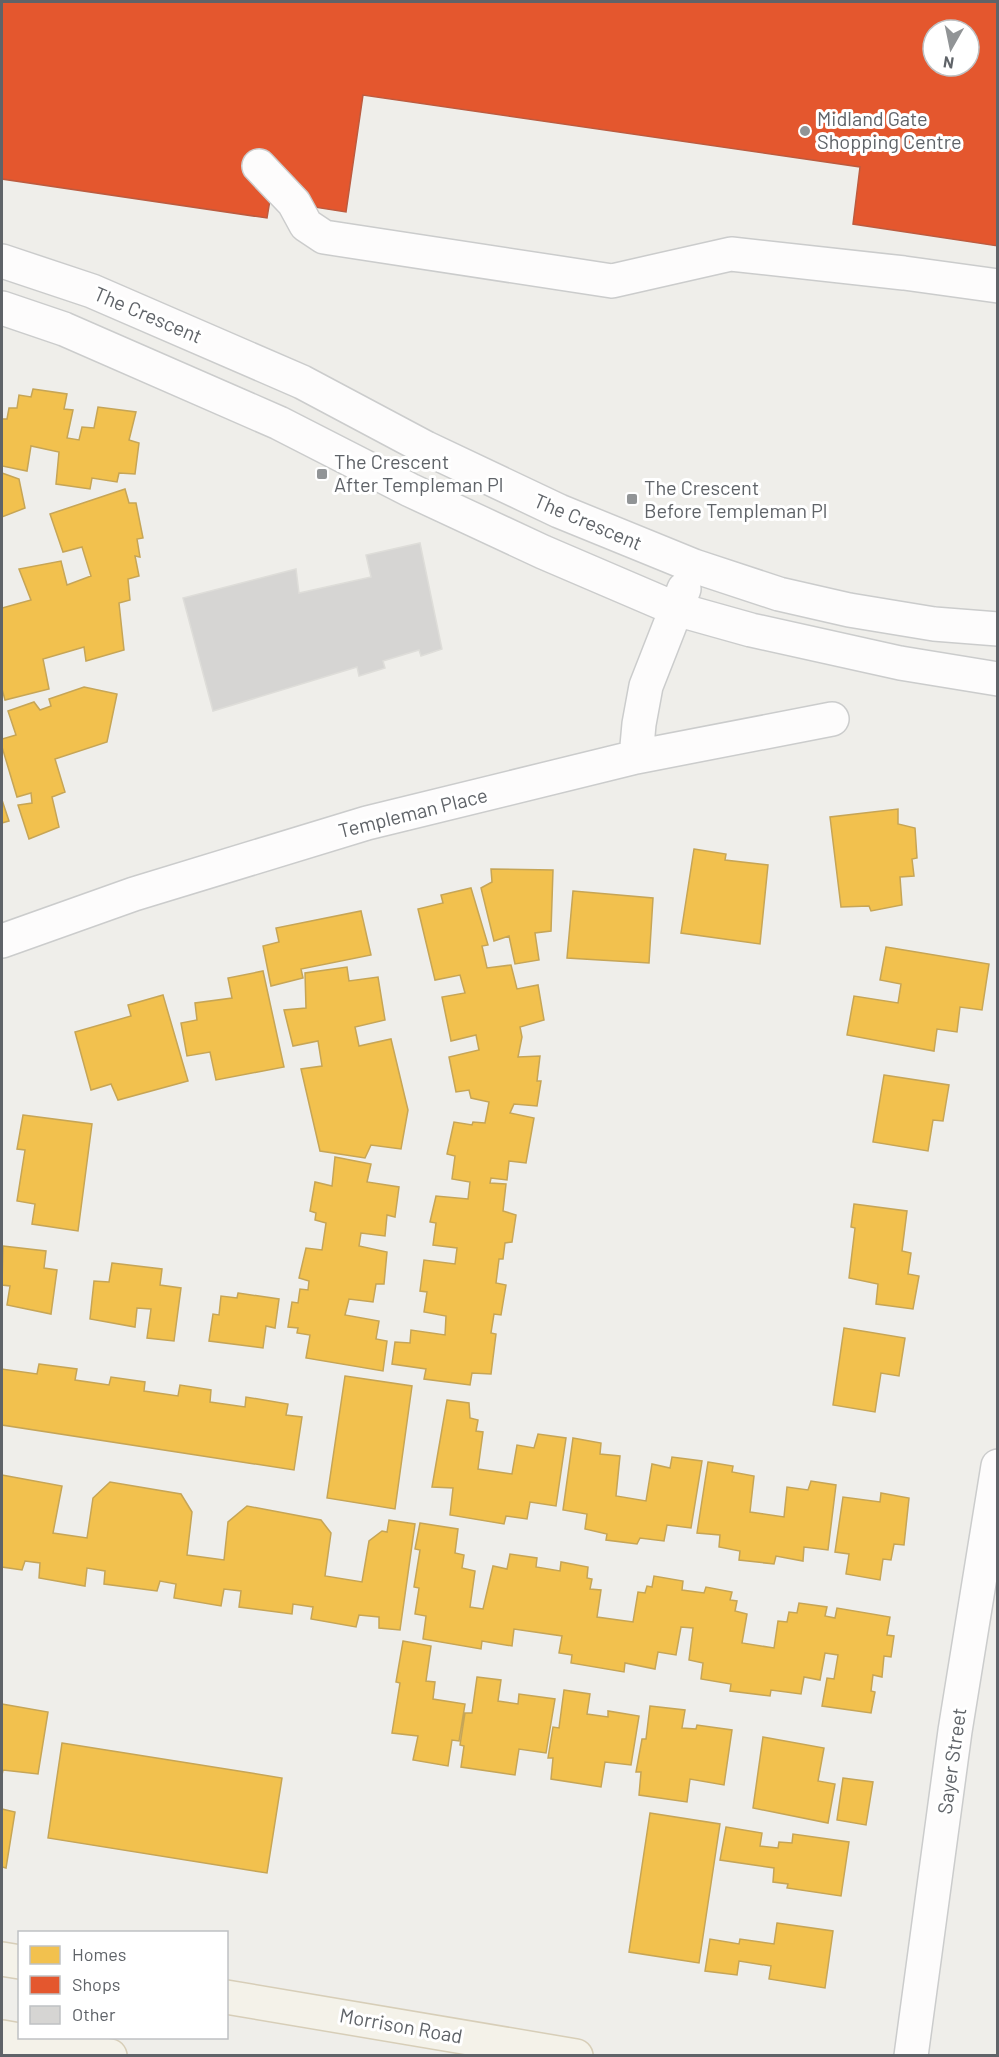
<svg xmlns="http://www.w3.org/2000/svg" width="999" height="2057" font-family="Barlow,sans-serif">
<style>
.homes{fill:#f2c14e;stroke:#c6a556;stroke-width:1.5}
.shops{fill:#e4572e;stroke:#bc5b3f;stroke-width:1.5;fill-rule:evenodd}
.building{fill:#d6d5d3;stroke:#deddd9;stroke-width:1.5}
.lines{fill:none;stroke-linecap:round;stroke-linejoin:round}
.minor-casing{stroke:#cbcccc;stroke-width:36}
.major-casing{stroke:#d7ceb8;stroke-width:36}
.minor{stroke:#fdfcfc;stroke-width:33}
.major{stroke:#f4f2e9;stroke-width:33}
.poi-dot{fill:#919496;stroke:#fff;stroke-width:2}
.labels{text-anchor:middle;stroke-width:6;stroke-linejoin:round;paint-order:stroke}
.poi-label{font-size:20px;fill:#5f6368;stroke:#fff;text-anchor:start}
.street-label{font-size:20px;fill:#5f6368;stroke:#fff}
</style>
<rect width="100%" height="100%" fill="#efeeea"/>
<path class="homes" d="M 33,389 L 67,394 L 64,409 L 73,410 L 67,438 L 79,440 L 82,427 L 94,428 L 98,407 L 136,412 L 129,440 L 139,443 L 135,474 L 119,473 L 117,482 L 92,478 L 90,489 L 56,484 L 59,452 L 31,446 L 27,471 L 2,466 L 2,409 L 2,419 L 7,419 L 9,408 L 17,408 L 19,395 L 31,397 Z
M 2,473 L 19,479 L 25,508 L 2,517 Z
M 125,489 L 129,503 L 136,503 L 143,538 L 137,539 L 140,557 L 135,556 L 139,576 L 128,579 L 130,600 L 119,603 L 124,650 L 86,661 L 84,647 L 43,659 L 49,689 L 5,700 L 2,689 L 2,608 L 31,600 L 19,569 L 61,561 L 67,585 L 91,576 L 82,547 L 63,552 L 50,514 Z
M 84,687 L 117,694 L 107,742 L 55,759 L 65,792 L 52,797 L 59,827 L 29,839 L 18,805 L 32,803 L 31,793 L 17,797 L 2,747 L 2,739 L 16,735 L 8,711 L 34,702 L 40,710 L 51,706 L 49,699 Z
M 2,800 L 9,821 L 2,823 Z
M 898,809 L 898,824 L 915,828 L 917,858 L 912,859 L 914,876 L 900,877 L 902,905 L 871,911 L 869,906 L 841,907 L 830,817 Z
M 694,849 L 726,854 L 725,860 L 768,865 L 760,944 L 681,933 Z
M 491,869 L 553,870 L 551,931 L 535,933 L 539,960 L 515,964 L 509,936 L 494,941 L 481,888 L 492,882 Z
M 471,888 L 488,945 L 482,946 L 487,968 L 511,965 L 517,989 L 538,985 L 544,1020 L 520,1027 L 522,1037 L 518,1057 L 540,1056 L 537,1081 L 541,1081 L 537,1106 L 514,1104 L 510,1113 L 534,1118 L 526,1163 L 509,1161 L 507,1180 L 491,1178 L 490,1183 L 506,1184 L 503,1211 L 516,1215 L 512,1242 L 505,1243 L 503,1259 L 499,1259 L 496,1283 L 506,1285 L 501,1315 L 494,1314 L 491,1333 L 496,1334 L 491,1374 L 472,1373 L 470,1385 L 424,1379 L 426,1369 L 392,1364 L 395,1342 L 410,1343 L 411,1330 L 445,1335 L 446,1316 L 424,1312 L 427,1292 L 420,1291 L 424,1260 L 455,1264 L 457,1248 L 433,1245 L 436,1223 L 430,1222 L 436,1196 L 468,1199 L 470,1182 L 452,1179 L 455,1156 L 447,1154 L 454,1122 L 472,1125 L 473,1122 L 485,1123 L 489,1102 L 471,1098 L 469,1090 L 456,1092 L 449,1057 L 479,1050 L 476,1035 L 451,1041 L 442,997 L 465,993 L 460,975 L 435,980 L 418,909 L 443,903 L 441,895 Z
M 573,891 L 653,898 L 649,963 L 567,958 Z
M 361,911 L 371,955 L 301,969 L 303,978 L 271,986 L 263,946 L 279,942 L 276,928 Z
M 886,947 L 989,964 L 982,1010 L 960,1007 L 957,1032 L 937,1029 L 934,1051 L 847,1035 L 854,996 L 898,1003 L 901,984 L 880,980 Z
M 347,967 L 349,981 L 378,977 L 385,1020 L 355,1027 L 359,1046 L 391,1039 L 408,1110 L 401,1149 L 371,1145 L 365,1158 L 320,1151 L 301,1069 L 322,1066 L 318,1041 L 293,1046 L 284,1010 L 306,1008 L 305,973 Z
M 263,971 L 284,1067 L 216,1080 L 210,1052 L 187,1056 L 181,1023 L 197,1020 L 195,1003 L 232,998 L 228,978 Z
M 163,995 L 188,1081 L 118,1100 L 111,1084 L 91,1090 L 75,1032 L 131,1016 L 128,1005 Z
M 884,1075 L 949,1085 L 943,1121 L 933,1120 L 928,1151 L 873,1142 Z
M 23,1115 L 92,1124 L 78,1231 L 32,1224 L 35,1204 L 17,1201 L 25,1150 L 17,1149 Z
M 335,1157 L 371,1164 L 367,1182 L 399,1187 L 395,1217 L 387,1215 L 385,1236 L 361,1233 L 359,1246 L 387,1252 L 384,1284 L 376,1284 L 373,1302 L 349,1299 L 345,1315 L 379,1321 L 376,1339 L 387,1341 L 383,1371 L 306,1358 L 310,1335 L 297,1333 L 298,1328 L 288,1327 L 292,1302 L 298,1303 L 300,1289 L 308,1290 L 309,1281 L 299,1278 L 306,1248 L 322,1250 L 326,1223 L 315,1220 L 316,1213 L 310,1211 L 315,1182 L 332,1186 Z
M 854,1204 L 907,1211 L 902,1251 L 911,1253 L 908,1274 L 919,1276 L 913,1309 L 876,1304 L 878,1284 L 849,1278 L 855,1228 L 851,1227 Z
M 3,1246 L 46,1251 L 44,1268 L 57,1270 L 51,1314 L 7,1305 L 10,1286 L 2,1285 Z
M 112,1263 L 162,1269 L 160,1285 L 181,1288 L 174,1341 L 147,1338 L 151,1309 L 137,1308 L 135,1327 L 90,1319 L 94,1281 L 109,1282 Z
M 238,1293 L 279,1299 L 275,1328 L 266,1326 L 263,1348 L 209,1341 L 213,1314 L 219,1315 L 221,1296 L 237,1298 Z
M 844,1328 L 905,1338 L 899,1376 L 881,1373 L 875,1412 L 833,1405 Z
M 39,1364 L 77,1369 L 75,1380 L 109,1385 L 111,1377 L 145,1382 L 144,1391 L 178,1396 L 180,1385 L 211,1390 L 210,1402 L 245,1407 L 246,1397 L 288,1404 L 286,1415 L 302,1417 L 294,1470 L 2,1425 L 2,1369 L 37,1374 Z
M 345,1376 L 412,1386 L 395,1509 L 327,1498 Z
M 447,1400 L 469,1403 L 470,1418 L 478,1420 L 476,1431 L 483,1432 L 478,1469 L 512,1474 L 517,1445 L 534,1448 L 538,1434 L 566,1438 L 556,1506 L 530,1502 L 527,1519 L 506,1516 L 504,1524 L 450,1515 L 453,1488 L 432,1487 Z
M 573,1438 L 601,1443 L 600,1454 L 620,1456 L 616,1496 L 646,1501 L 652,1464 L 670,1468 L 672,1457 L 702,1461 L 691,1528 L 667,1525 L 664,1541 L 640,1538 L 637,1544 L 606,1540 L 607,1534 L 585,1529 L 587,1514 L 563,1510 Z
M 708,1462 L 733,1466 L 732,1472 L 754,1476 L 750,1512 L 784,1517 L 787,1487 L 808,1490 L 811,1481 L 836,1485 L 828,1550 L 804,1547 L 803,1561 L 776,1556 L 774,1564 L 739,1560 L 740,1551 L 719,1547 L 720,1535 L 697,1533 Z
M 2,1475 L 62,1486 L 53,1533 L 87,1538 L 93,1498 L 110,1482 L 181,1494 L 192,1512 L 187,1555 L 224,1560 L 228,1522 L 247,1506 L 321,1520 L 331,1533 L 325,1576 L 362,1582 L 369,1541 L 382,1531 L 387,1532 L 389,1520 L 415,1524 L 400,1630 L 379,1628 L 379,1617 L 359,1615 L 356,1627 L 311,1619 L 313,1607 L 293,1604 L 292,1614 L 239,1607 L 241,1591 L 224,1589 L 221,1606 L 174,1598 L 176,1584 L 160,1581 L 157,1591 L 104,1584 L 105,1571 L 87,1568 L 85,1586 L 39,1578 L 40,1563 L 25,1561 L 22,1570 L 2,1567 Z
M 881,1493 L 909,1498 L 904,1545 L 894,1544 L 891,1560 L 883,1559 L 880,1580 L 846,1574 L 849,1554 L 835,1552 L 843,1497 L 880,1502 Z
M 420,1523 L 458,1529 L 455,1553 L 464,1555 L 462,1568 L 475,1571 L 470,1607 L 483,1609 L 493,1566 L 507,1569 L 510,1554 L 537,1558 L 536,1567 L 560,1571 L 561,1562 L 588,1567 L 587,1578 L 592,1579 L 590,1589 L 601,1590 L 597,1617 L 633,1622 L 638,1592 L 645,1593 L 647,1586 L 652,1587 L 654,1576 L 683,1581 L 682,1590 L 704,1593 L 706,1587 L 732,1592 L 730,1600 L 737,1601 L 735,1611 L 747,1614 L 742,1643 L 774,1648 L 778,1621 L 787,1622 L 789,1612 L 797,1613 L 799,1603 L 827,1607 L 825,1616 L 835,1618 L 837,1608 L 890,1617 L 887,1635 L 894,1636 L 891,1657 L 884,1656 L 882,1677 L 873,1675 L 871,1691 L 875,1692 L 871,1713 L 822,1706 L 827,1678 L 834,1679 L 838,1655 L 825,1653 L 820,1680 L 804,1677 L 801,1694 L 771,1690 L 770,1696 L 730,1691 L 731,1684 L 701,1679 L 703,1663 L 689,1660 L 693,1628 L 681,1627 L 676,1655 L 658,1652 L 655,1669 L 625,1663 L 624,1672 L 571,1663 L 572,1655 L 559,1653 L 562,1636 L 514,1629 L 512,1646 L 482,1641 L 481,1649 L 423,1639 L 426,1616 L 415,1614 L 419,1588 L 414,1587 L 420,1550 L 415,1549 Z
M 403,1641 L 431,1646 L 426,1681 L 435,1682 L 433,1699 L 465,1704 L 459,1741 L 452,1740 L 448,1766 L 413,1760 L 418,1736 L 392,1733 L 400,1683 L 396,1682 Z
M 477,1677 L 501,1680 L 498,1701 L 518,1704 L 519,1694 L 555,1699 L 546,1753 L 519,1749 L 515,1775 L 461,1767 L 464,1746 L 460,1745 L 465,1713 L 472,1713 Z
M 564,1690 L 590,1694 L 587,1714 L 608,1717 L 608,1711 L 639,1716 L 631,1765 L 605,1762 L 601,1787 L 551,1779 L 553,1758 L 548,1758 L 553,1727 L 559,1728 Z
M 2,1704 L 48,1712 L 38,1774 L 3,1770 L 2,1775 Z
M 650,1706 L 685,1710 L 682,1728 L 696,1729 L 697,1725 L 732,1730 L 724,1785 L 690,1779 L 687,1802 L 639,1795 L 641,1772 L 636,1772 L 642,1739 L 646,1739 Z
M 763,1737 L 824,1748 L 818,1781 L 835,1784 L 828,1823 L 753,1808 Z
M 62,1743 L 282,1778 L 267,1873 L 48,1838 Z
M 843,1778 L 873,1782 L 866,1825 L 837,1820 Z
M 2,1809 L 15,1812 L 6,1868 L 2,1867 Z
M 650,1813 L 720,1824 L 699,1963 L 629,1952 Z
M 726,1827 L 762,1833 L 760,1846 L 778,1848 L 779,1842 L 792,1843 L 793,1834 L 849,1842 L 841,1896 L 787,1888 L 788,1884 L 773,1882 L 774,1868 L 720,1860 Z
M 777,1923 L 833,1931 L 825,1988 L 769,1979 L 771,1966 L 739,1961 L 737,1975 L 705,1971 L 710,1939 L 739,1944 L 740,1939 L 774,1944 Z"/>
<path class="shops" d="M 2,2 L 998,2 L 998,246 L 853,224 L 860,167 L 363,95 L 346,212 L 270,200 L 267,218 L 2,179 ZM 933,30 L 969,30 L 969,66 L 933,66 Z"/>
<path class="building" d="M 420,543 L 442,649 L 421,656 L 419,650 L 383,661 L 385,668 L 359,676 L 357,667 L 213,711 L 183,598 L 296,569 L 299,593 L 371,577 L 366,555 Z"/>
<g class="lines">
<defs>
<path id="minor" d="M 259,166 L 294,203 L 306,225 L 324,237 L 612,281 L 731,254 L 904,273 L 998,286
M 2,261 L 92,291 L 302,382 L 426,448 L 559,511 L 694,566 L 779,594 L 849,610 L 934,624 L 998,629
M 2,308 L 64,329 L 279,423 L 410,490 L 543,552 L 676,609 L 751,630 L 900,663 L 998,679
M 636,757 L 832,719
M 2,941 L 134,894 L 367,823 L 636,757 L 639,724 L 646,686 L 684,589
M 911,2056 L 955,1731 L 998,1466"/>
<path id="major" d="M 2,1959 L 20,1962
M 226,1997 L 576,2056
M 2,2037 L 110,2056"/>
</defs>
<use href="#minor" class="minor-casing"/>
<use href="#major" class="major-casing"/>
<use href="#minor" class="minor"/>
<use href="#major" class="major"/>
</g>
<g class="poi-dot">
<circle cx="805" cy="131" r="6"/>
<rect x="316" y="468" width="12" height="12" rx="3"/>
<rect x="626" y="493" width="12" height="12" rx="3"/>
</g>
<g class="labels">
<g class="poi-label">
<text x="817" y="126">Midland Gate<tspan x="817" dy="23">Shopping Centre</tspan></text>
<text x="334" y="469">The Crescent<tspan x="334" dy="23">After Templeman Pl</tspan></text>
<text x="644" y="495">The Crescent<tspan x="644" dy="23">Before Templeman Pl</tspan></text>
</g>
<g class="street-label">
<text transform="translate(148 315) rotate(23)" y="7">The Crescent</text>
<text transform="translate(588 522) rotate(23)" y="7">The Crescent</text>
<text transform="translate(413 813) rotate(-14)" y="7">Templeman Place</text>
<text transform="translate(952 1761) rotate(-82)" y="7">Sayer Street</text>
<text transform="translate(401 2026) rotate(10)" y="7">Morrison Road</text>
</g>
</g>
<rect width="999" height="2057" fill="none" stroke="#5f6368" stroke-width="6"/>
<rect x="18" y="1931" width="210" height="108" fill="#ffffff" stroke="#bfc1c3" stroke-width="1.5"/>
<rect x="30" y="1946" width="30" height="18" fill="#f2c14e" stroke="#bfc1c3" stroke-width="1.5"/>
<text x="72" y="1961" font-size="18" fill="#5f6368">Homes</text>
<rect x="30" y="1976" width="30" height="18" fill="#e4572e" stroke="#bfc1c3" stroke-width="1.5"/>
<text x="72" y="1991" font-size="18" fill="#5f6368">Shops</text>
<rect x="30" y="2006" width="30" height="18" fill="#d6d5d3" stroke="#bfc1c3" stroke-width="1.5"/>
<text x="72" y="2021" font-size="18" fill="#5f6368">Other</text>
<g transform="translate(951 48) rotate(189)"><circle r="28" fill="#ffffff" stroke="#bfc1c3" stroke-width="1.5"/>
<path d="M0-4.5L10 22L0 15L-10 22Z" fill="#919496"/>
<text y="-9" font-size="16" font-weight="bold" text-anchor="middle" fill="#5f6368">N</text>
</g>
</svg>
